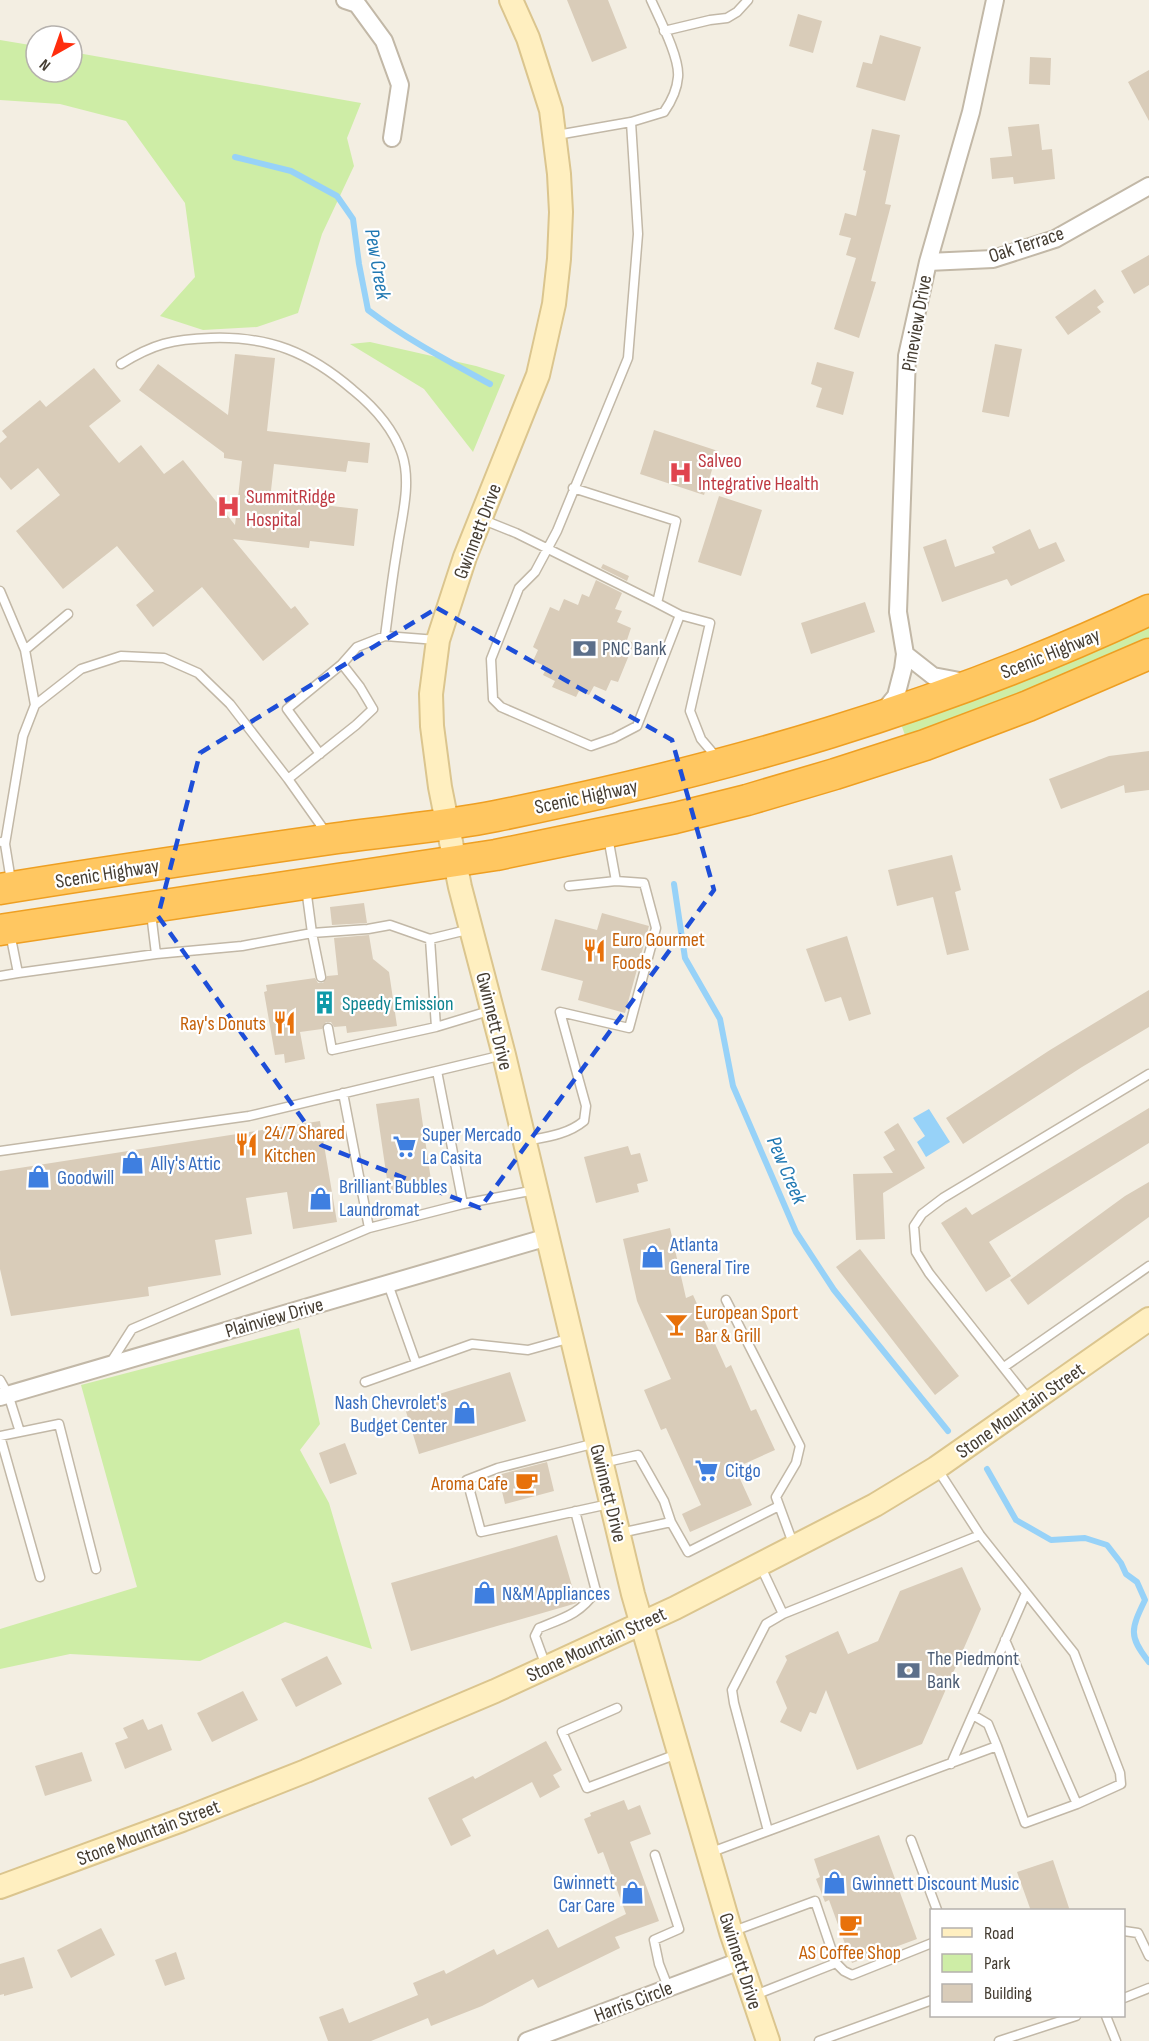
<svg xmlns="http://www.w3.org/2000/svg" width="1149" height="2041" font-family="'Sofia Sans Condensed',sans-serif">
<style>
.green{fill:#ceeda6}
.water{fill:#97d2f8}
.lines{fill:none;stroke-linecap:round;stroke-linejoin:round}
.stream{stroke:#97d2f8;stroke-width:6}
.building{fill:#d9ccb9}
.lane-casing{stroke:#c2b8a7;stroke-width:11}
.street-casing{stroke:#c2b8a7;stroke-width:20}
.secondary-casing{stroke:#dbc58e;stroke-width:26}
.highway-casing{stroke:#ee9f22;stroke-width:33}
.lane{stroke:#fff;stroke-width:8}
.street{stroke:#fff;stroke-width:16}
.secondary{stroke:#ffefc0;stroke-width:22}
.highway{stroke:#ffc761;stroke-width:30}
.marked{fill:none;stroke:#1d4ed8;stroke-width:4.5;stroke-dasharray:12 8;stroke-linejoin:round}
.labels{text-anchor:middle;stroke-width:4.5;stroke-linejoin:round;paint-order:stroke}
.street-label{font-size:20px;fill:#453d32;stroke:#fff}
.health-label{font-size:20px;fill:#be3a42;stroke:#fff;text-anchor:start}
.service-label{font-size:20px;fill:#4e5e75;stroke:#fff;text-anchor:start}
.food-label{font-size:20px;fill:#c56008;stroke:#fff;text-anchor:start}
.culture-label{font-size:20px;fill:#0d838f;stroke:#fff;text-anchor:start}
.shop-label{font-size:20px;fill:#366cbe;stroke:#fff;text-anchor:start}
.water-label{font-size:21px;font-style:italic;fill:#2078b2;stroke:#fff}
</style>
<rect width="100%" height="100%" fill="#f3eee2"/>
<path class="green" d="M 0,40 L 36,46 L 36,72 L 72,72 L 72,52 L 361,103 L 347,138 L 354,166 L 322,234 L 298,313 L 257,327 L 203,330 L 160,316 L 195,277 L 185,203 L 126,121 L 60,104 L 0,100 Z
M 370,342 L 476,366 L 505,375 L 473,452 L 424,389 L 350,344 Z
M 1149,625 L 1149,640 L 1117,655 L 906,738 L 901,724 Z
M 299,1328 L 320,1424 L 300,1450 L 329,1503 L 372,1649 L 285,1622 L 200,1661 L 70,1654 L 0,1669 L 0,1629 L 137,1587 L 81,1385 Z"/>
<path class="water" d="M 929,1109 L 950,1142 L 926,1157 L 917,1142 L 925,1136 L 913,1118 Z"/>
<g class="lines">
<path class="stream" d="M 235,157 L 291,171 L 337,196 L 353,219 L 359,264 L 368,310 C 406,339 448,361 490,384
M 674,884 L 685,958 L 720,1019 L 733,1086 L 796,1232 L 834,1290 L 948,1431
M 987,1469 L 1016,1520 L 1051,1540 L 1085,1538 L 1107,1545 L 1121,1563 L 1126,1574 L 1137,1582 L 1145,1600 C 1131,1629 1128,1636 1149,1662"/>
</g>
<path class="building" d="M 567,0 L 608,0 L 627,48 L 592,62 Z
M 798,14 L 822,21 L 813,53 L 789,46 Z
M 880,35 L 921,47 L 905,101 L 856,87 L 863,62 L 872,64 Z
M 1030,57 L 1051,58 L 1050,85 L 1029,84 Z
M 1149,70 L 1149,121 L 1128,82 Z
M 1039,124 L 1042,150 L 1052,149 L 1055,179 L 1014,184 L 1013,177 L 992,179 L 990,158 L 1012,156 L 1008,127 Z
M 872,129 L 900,135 L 885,204 L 891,205 L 871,281 L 876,282 L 859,338 L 834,329 L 856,258 L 846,255 L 851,238 L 839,235 L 845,213 L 856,216 L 866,171 L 863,170 Z
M 1149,255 L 1149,285 L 1134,294 L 1121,271 Z
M 1095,289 L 1104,302 L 1097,307 L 1101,312 L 1068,335 L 1055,317 Z
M 995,344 L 1022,349 L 1009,417 L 982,412 Z
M 235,354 L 275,358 L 267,431 L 370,443 L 368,463 L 348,461 L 346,472 L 274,464 L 270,499 L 358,509 L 354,546 L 310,541 L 309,548 L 233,539 L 291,609 L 295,606 L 309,624 L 263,661 L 202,587 L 153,627 L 136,605 L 154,591 L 117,546 L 63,589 L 16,531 L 60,495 L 38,468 L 11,490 L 0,477 L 0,443 L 7,437 L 2,431 L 40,400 L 46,407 L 94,368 L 121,401 L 89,426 L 119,463 L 141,445 L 164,474 L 183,460 L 235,525 L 242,461 L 224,458 L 224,453 L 139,390 L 158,364 L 228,415 Z
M 817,362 L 854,372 L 843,415 L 816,407 L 822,388 L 811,384 Z
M 654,430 L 718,451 L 704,495 L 640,474 Z
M 719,496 L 762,510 L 741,576 L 698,562 Z
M 1030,529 L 1039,549 L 1056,542 L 1065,561 L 1011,586 L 1007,579 L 942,602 L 923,547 L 946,539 L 955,567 L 995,553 L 992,547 Z
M 603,564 L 629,576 L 627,581 L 601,568 Z
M 596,580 L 622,593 L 615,609 L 622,611 L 617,622 L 631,628 L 627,640 L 634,643 L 618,682 L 611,680 L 606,691 L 594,686 L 589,695 L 579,691 L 576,697 L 552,687 L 555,681 L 543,675 L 547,667 L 533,661 L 538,650 L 533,647 L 550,607 L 559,611 L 564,599 L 578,605 L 582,594 L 589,597 Z
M 865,602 L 875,632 L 811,654 L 801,623 Z
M 1149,751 L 1149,790 L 1125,793 L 1124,785 L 1061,809 L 1049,779 L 1109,756 Z
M 952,855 L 961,890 L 955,892 L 969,950 L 947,955 L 933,897 L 897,906 L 888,870 Z
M 364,903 L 367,923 L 332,925 L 330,907 Z
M 602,913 L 649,926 L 625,1013 L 578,1000 L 583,981 L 541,970 L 555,919 L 597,930 Z
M 369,935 L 373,959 L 389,972 L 397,1026 L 347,1033 L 346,1026 L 334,1027 L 331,1022 L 326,1022 L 322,1029 L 300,1032 L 305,1059 L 285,1063 L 284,1054 L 275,1055 L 264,992 L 267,991 L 266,985 L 315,978 L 318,983 L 323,983 L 327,976 L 338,975 L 334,938 Z
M 847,936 L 871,1014 L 849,1021 L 841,997 L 825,1002 L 806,949 Z
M 1149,990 L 1149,1027 L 1082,1067 L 963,1144 L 946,1118 L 1050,1050 Z
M 419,1098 L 432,1187 L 389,1193 L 376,1104 Z
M 1149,1108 L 1149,1143 L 989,1242 L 1011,1276 L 986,1292 L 941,1223 L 966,1207 L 972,1215 Z
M 320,1121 L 337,1222 L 293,1229 L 287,1192 L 246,1198 L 252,1234 L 215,1240 L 221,1275 L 148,1287 L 149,1296 L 11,1316 L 0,1269 L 0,1171 Z
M 898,1123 L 925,1168 L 883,1193 L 885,1239 L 856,1240 L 853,1174 L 893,1173 L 883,1157 L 895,1150 L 884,1132 Z
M 628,1146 L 631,1155 L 640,1153 L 648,1181 L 637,1184 L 639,1192 L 596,1203 L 584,1157 Z
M 1149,1182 L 1149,1217 L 1028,1305 L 1010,1280 L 1125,1196 Z
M 670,1228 L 686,1298 L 693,1295 L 726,1368 L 731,1365 L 751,1411 L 756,1409 L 775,1450 L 735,1468 L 752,1505 L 690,1532 L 682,1514 L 701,1505 L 666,1428 L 661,1430 L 644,1390 L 671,1379 L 637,1301 L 623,1239 Z
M 860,1249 L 959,1376 L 935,1395 L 836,1267 Z
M 510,1372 L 526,1421 L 419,1454 L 404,1405 Z
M 345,1443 L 357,1474 L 330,1484 L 319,1453 Z
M 547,1462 L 554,1491 L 505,1504 L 498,1475 Z
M 557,1535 L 577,1603 L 411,1651 L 391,1583 Z
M 962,1567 L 981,1609 L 922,1744 L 857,1770 L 826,1690 L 816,1714 L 810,1712 L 801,1732 L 780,1722 L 787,1708 L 776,1682 L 787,1660 L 785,1656 L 838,1631 L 848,1654 L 878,1641 L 900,1591 Z
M 327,1656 L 342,1684 L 296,1707 L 281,1679 Z
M 243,1691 L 258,1720 L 212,1742 L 197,1713 Z
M 143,1719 L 148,1730 L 162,1724 L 172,1750 L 125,1769 L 115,1743 L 128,1738 L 123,1728 Z
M 546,1741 L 562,1770 L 553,1775 L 560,1787 L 540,1798 L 532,1782 L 462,1819 L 471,1836 L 451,1846 L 428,1798 L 473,1776 L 475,1779 Z
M 82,1752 L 92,1781 L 45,1796 L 35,1766 Z
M 624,1800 L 628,1810 L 640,1805 L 651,1834 L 630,1842 L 659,1921 L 615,1937 L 620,1948 L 538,1988 L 533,1979 L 482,2006 L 431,2026 L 428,2018 L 371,2041 L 328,2041 L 319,2017 L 343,2008 L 349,2023 L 418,1995 L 413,1983 L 444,1970 L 446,1974 L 494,1949 L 497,1955 L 548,1929 L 558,1948 L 626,1914 L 603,1852 L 598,1854 L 584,1819 L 591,1816 L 590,1813 Z
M 879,1835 L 917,1939 L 852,1963 L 829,1900 L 825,1902 L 816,1879 L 820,1877 L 814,1859 Z
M 1053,1860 L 1070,1911 L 1031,1911 L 1017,1872 Z
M 101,1928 L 115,1955 L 71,1978 L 57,1950 Z
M 176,1952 L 185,1979 L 165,1986 L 155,1960 Z
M 24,1957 L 33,1988 L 4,1996 L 4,1994 L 0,1995 L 0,1964 Z"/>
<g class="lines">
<defs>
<path id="lane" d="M 664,31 L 710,20 L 727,18 L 737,12 L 748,0
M 631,122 L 638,234 L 628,358 L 557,531 L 535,572 L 519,588 L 491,659 L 493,699 L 501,707 L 591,746 L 614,738 L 637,726 L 680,615 L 710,623 L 690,711 L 701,739 L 718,759
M 557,135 L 631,122 L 664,112 C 671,102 677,90 678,77 C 680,58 659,18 651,0
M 121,364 C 153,344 173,339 211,338 C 269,336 309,352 353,390 C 374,407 393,428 402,454 C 412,484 401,520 397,550 C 392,578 389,607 385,636
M 573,488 L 676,521 L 657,603 L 680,615
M 481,519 L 516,533 L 657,603
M 0,591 L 25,650
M 35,705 L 25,650 L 68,614
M 320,754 L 287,709 L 342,664
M 288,779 L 356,725 L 373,709 L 360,687 L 342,664 L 357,647 L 385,636 L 437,640
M 2,842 L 5,844 L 11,881
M 5,844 L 23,736 L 35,705 L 81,669 L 121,656 L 164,658 L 198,673 L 230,704 L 288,779 L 327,834
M 569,886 L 616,881
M 430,939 L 436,1027
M 156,954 L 242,946 L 312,933 L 306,888
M 18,973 L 156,954 L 151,913
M 0,976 L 18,973 L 10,933
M 321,977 L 312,933 L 368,929 L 390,925 L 430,939 L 471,929
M 328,1028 L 332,1050 L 436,1027 L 492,1010
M 437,1071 L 463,1204 L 535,1190
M 343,1093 L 369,1228 L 463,1204
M 525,1141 C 546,1137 567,1135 584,1121 L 586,1106 L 560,1012 L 629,1028 L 656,928 L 644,883 L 616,881 L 608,837
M 0,1151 L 249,1116 L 503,1055
M 388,1284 L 416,1363
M 726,1300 L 800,1446 L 796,1463 L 776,1497 L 794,1546
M 111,1362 L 132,1329 L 369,1228
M 1004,1367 L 1149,1266
M 0,1380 L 8,1394 L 20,1432
M 365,1382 L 472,1344 L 528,1350 L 571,1338
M 1029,1400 L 929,1273 L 916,1252 L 914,1226 L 922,1214 L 943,1198 L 1149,1074
M 596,1443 L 498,1468 L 467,1480 L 481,1532 L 609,1504
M 602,1463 L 638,1455 L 664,1501 L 671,1522
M 620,1533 L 671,1522 L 688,1552 L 779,1506
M 760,1565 L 783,1614
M 40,1577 L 0,1436 L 59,1424 L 96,1569
M 1005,1640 L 1077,1804
M 546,1666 L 535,1636 L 539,1628 C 564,1618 580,1614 596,1591 L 575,1511
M 617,1708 L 562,1732 L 587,1788 L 677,1754
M 973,1715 L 988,1724 L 997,1746
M 951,1764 L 1026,1593
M 768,1831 L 734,1703 L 732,1690 L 766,1624 L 783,1614 L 980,1535
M 911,1840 L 937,1910
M 709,1853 L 997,1746 L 1025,1823 L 1077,1804 L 1121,1784 L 1120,1773 L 1074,1653 L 980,1535 L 938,1470
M 655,1855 L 679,1929 L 654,1940 L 659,1964 L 668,1987
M 1124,1931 L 1138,1933 L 1149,1956
M 731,1932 L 815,1901 L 836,1963 L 755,1995
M 836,1963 L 844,1971 L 852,1975 L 932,1943
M 1124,1998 L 1149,1988
M 1106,2016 L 1116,2041
M 819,2041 L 932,2000
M 999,2041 L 1076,2016"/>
<path id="street" d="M 345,0 L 357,4 L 384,41 L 400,85 L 392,138
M 928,262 L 993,259 L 1055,239 L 1149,186
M 905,654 L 933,676 L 965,682
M 882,713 L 896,696 L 903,669 L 905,654 L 898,612 L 907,356 L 928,262 L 971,112 L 995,0
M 0,1397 L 548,1237
M 527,2041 L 740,1961"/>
<path id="secondary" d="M 511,0 L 528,38 L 551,110 L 559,174 L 561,212 L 559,259 L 554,304 L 538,375 L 465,557 L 438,640 L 431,694 L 432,726 L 440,787 L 460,887 L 504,1055 L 633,1594 L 731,1932 L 768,2041
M 0,1887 L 182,1820 L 306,1771 L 495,1691 L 675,1608 L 875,1505 L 936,1468 L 1149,1319"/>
<path id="highway" d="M 0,889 C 110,871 220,855 331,839 C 386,831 441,827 496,816 C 723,770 939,709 1149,610
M 0,930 L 496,855 L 675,818 L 747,800 L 835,774 L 925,745 L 1028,706 L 1149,654"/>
</defs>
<use href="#lane" class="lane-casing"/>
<use href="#street" class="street-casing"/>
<use href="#secondary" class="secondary-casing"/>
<use href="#highway" class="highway-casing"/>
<use href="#lane" class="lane"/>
<use href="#street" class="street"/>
<use href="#secondary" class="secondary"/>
<use href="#highway" class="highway"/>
</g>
<path class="marked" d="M 437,608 L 672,740 L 714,890 L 480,1208 L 321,1145 L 158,916 L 200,753 Z"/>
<defs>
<symbol id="hospital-bare" viewBox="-9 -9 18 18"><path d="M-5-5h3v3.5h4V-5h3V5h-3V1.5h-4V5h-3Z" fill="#e0444e" stroke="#fff" stroke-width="2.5" paint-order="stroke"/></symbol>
<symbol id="bank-bare" viewBox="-9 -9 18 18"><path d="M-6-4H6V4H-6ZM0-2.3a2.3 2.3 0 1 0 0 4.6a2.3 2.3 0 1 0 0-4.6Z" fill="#5c6f8a" stroke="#fff" stroke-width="2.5" paint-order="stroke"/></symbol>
<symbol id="restaurant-bare" viewBox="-9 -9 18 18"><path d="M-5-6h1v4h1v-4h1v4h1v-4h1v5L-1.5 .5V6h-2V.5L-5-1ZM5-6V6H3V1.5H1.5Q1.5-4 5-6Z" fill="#e8710a" stroke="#fff" stroke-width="2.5" paint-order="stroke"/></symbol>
<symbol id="building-bare" viewBox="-9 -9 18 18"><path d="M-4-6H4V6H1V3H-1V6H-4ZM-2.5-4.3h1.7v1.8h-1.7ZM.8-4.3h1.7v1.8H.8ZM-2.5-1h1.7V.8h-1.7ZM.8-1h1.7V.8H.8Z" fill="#0f9aa8" stroke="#fff" stroke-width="2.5" paint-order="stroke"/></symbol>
<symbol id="supermarket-bare" viewBox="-9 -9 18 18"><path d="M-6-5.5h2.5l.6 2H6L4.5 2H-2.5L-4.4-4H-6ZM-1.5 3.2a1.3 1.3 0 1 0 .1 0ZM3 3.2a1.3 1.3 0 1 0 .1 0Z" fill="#3f7fe0" stroke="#fff" stroke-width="2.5" paint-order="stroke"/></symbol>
<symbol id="shop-bare" viewBox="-9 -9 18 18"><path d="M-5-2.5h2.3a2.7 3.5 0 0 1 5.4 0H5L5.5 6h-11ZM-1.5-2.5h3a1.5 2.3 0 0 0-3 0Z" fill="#3f7fe0" stroke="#fff" stroke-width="2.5" paint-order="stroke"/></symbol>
<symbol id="bar-bare" viewBox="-9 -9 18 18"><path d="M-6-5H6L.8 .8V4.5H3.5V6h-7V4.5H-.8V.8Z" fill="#e8710a" stroke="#fff" stroke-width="2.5" paint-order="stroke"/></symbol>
<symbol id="cafe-bare" viewBox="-9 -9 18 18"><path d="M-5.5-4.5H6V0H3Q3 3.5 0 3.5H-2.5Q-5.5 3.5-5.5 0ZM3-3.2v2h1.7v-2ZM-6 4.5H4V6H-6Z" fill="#e8710a" stroke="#fff" stroke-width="2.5" paint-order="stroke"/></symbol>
</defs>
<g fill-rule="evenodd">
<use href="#hospital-bare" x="664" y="456" width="33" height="33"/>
<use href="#hospital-bare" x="212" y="490" width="33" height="33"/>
<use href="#bank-bare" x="568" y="632" width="33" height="33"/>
<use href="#restaurant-bare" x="578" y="934" width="33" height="33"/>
<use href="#building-bare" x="308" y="986" width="33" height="33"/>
<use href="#restaurant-bare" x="268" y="1006" width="33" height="33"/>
<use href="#restaurant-bare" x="230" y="1128" width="33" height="33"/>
<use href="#supermarket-bare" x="388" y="1130" width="33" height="33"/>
<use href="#shop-bare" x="116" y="1146" width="33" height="33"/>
<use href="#shop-bare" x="22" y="1160" width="33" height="33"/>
<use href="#shop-bare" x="304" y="1182" width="33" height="33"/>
<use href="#shop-bare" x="636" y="1240" width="33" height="33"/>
<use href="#bar-bare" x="660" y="1308" width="33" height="33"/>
<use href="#shop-bare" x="448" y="1396" width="33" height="33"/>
<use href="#supermarket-bare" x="690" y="1454" width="33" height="33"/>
<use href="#cafe-bare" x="510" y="1466" width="33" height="33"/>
<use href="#shop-bare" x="468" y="1576" width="33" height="33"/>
<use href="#bank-bare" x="892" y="1654" width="33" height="33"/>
<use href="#shop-bare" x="818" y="1866" width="33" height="33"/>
<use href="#shop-bare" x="616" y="1876" width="33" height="33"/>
<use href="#cafe-bare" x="834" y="1908" width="33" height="33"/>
</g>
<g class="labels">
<g class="street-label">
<text transform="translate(1026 244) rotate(-18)" y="7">Oak Terrace</text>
<text transform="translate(916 323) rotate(-80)" y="7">Pineview Drive</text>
<text transform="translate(477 531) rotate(-69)" y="7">Gwinnett Drive</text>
<text transform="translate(1050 653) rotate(-22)" y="7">Scenic Highway</text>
<text transform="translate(586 796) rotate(-12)" y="7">Scenic Highway</text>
<text transform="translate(107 873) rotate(-9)" y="7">Scenic Highway</text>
<text transform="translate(495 1021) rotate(76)" y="7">Gwinnett Drive</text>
<text transform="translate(274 1317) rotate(-16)" y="7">Plainview Drive</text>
<text transform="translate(1020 1410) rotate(-35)" y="7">Stone Mountain Street</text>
<text transform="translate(609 1493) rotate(76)" y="7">Gwinnett Drive</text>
<text transform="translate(596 1644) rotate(-25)" y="7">Stone Mountain Street</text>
<text transform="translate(148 1832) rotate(-21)" y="7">Stone Mountain Street</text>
<text transform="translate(741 1961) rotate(72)" y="7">Gwinnett Drive</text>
<text transform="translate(633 2001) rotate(-21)" y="7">Harris Circle</text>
</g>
<g class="health-label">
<text x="698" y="467">Salveo<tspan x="698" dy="23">Integrative Health</tspan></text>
<text x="246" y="503">SummitRidge<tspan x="246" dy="23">Hospital</tspan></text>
</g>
<g class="service-label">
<text x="602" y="655">PNC Bank</text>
<text x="927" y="1665">The Piedmont<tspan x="927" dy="23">Bank</tspan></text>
</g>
<g class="food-label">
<text x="612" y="946">Euro Gourmet<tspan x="612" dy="23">Foods</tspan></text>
<text x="266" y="1030" text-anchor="end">Ray's Donuts</text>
<text x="264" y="1139">24/7 Shared<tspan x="264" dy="23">Kitchen</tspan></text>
<text x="695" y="1319">European Sport<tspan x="695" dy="23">Bar &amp; Grill</tspan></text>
<text x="508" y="1490" text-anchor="end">Aroma Cafe</text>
<text x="850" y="1959" text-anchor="middle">AS Coffee Shop</text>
</g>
<g class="culture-label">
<text x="342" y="1010">Speedy Emission</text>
</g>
<g class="shop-label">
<text x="422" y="1141">Super Mercado<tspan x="422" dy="23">La Casita</tspan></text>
<text x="151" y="1170">Ally's Attic</text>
<text x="57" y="1184">Goodwill</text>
<text x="339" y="1193">Brilliant Bubbles<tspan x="339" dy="23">Laundromat</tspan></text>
<text x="670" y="1251">Atlanta<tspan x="670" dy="23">General Tire</tspan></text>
<text x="447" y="1409" text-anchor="end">Nash Chevrolet's<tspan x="447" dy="23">Budget Center</tspan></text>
<text x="725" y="1477">Citgo</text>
<text x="502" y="1600">N&amp;M Appliances</text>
<text x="615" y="1889" text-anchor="end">Gwinnett<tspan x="615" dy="23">Car Care</tspan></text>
<text x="852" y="1890">Gwinnett Discount Music</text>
</g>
<g class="water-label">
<text transform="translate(378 264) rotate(80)" y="7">Pew Creek</text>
<text transform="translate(787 1170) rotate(67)" y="7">Pew Creek</text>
</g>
</g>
<rect x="930" y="1909" width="195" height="108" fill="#ffffff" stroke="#b5b1ad" stroke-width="1.5"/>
<rect x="942" y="1928" width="30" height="9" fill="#ffefc0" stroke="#b5b1ad" stroke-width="1.5"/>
<text x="984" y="1939" font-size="18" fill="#453d32">Road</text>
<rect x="942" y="1954" width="30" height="18" fill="#ceeda6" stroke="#b5b1ad" stroke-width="1.5"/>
<text x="984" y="1969" font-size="18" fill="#453d32">Park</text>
<rect x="942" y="1984" width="30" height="18" fill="#d9ccb9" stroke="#b5b1ad" stroke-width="1.5"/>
<text x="984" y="1999" font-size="18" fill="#453d32">Building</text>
<g transform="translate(54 54) rotate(220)"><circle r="28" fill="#ffffff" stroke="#b5b1ad" stroke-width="1.5"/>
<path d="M0-4.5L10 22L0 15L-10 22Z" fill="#ff2d0d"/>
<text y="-9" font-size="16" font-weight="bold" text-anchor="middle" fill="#453d32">N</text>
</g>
</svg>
